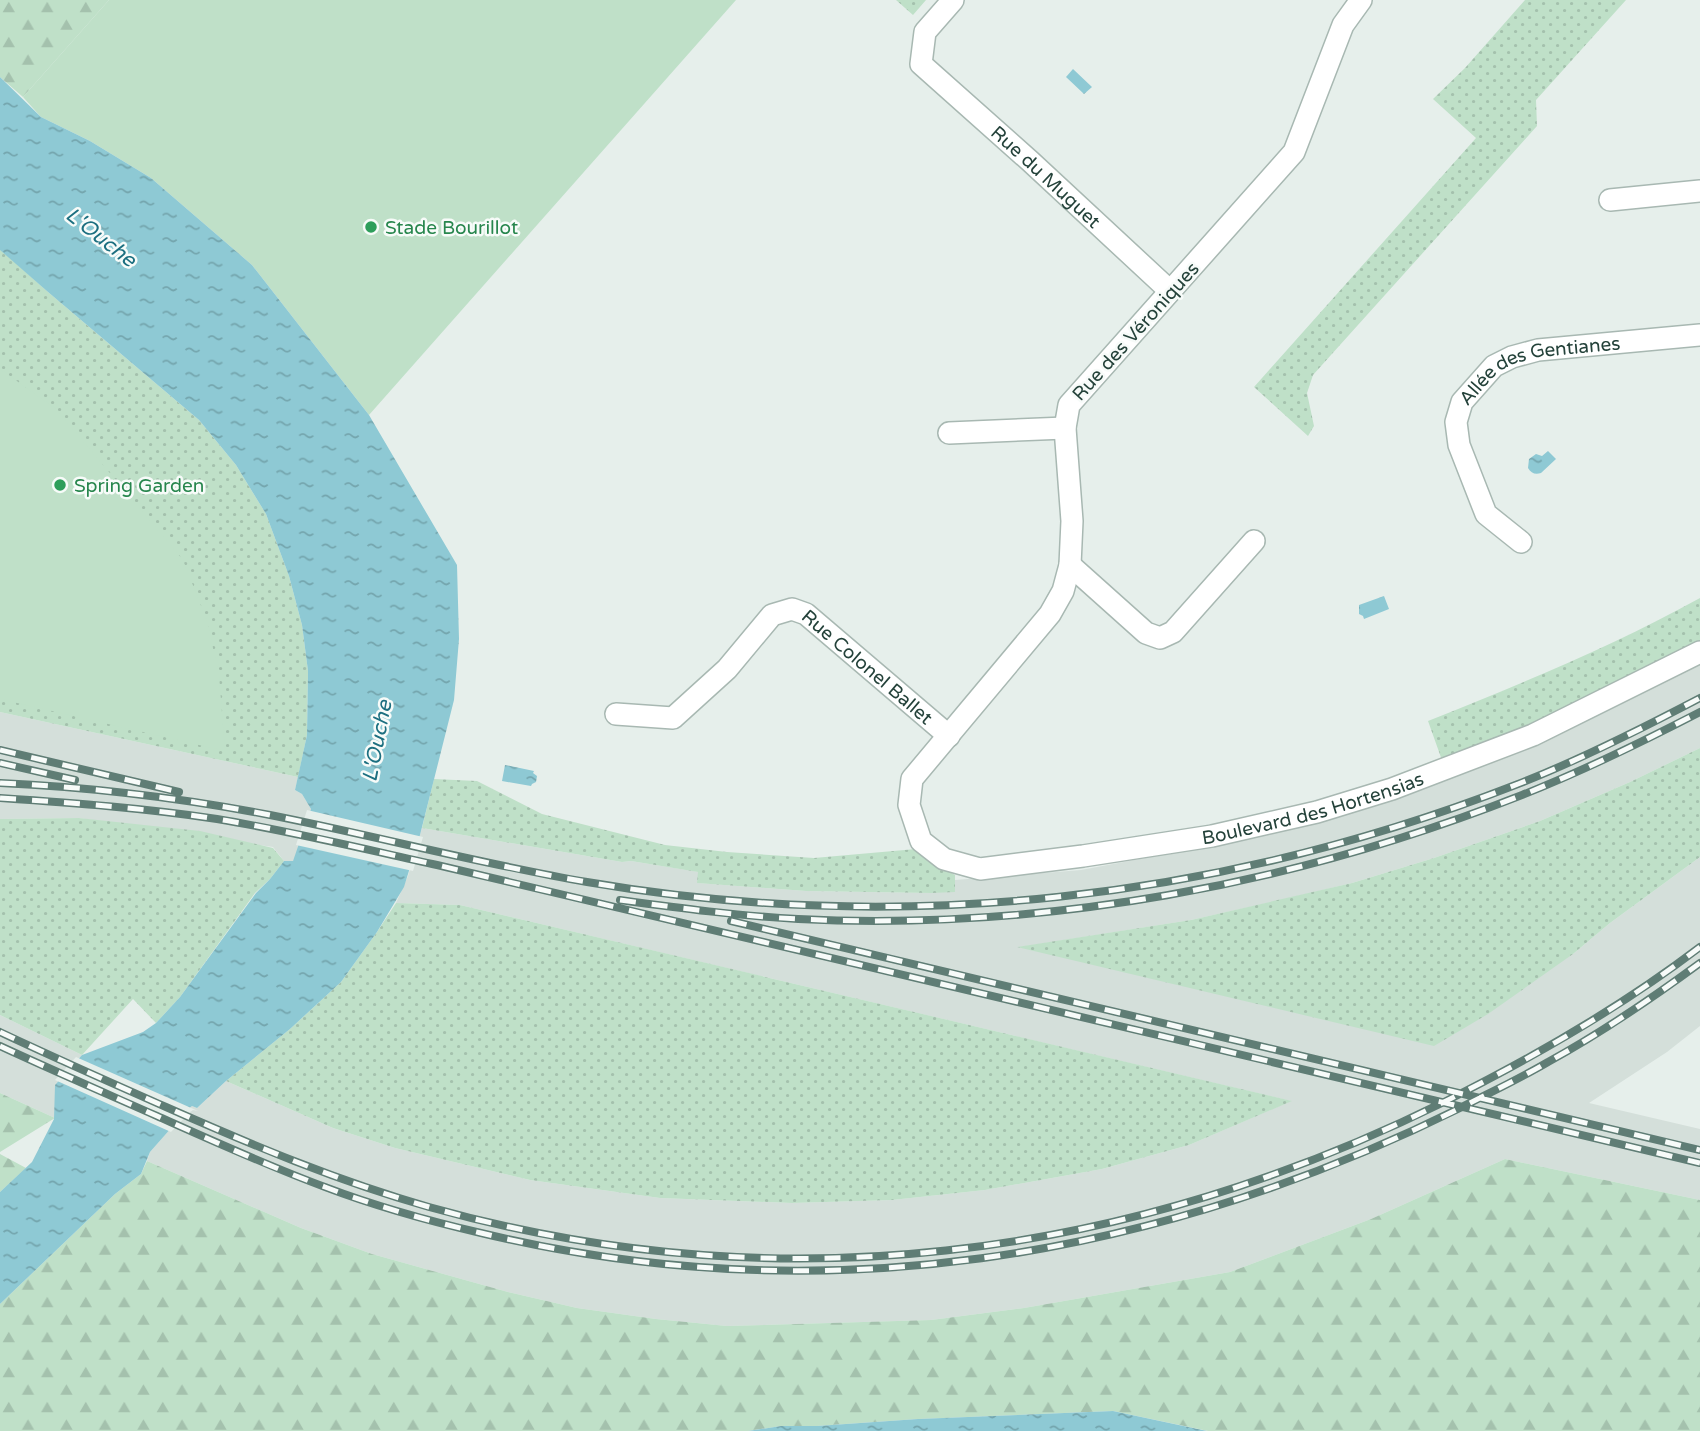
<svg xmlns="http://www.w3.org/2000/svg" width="1700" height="1431" font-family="'Varela Round',sans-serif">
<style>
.built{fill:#d4dfda}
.green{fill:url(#green-dots)}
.forest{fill:url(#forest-firs)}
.pitch{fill:#bfe0c8}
.water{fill:url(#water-ripples)}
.pier{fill:#e6efeb}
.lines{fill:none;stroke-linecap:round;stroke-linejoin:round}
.minor-casing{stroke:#a8b8b2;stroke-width:24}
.minor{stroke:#fff;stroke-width:21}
.rail-casing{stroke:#5f7d75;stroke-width:8}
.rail{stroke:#f7fbf9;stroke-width:5;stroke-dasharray:16;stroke-linecap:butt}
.leisure-dot{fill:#2e9e5b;stroke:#f7fbf9;stroke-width:2.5}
.labels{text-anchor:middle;stroke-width:5;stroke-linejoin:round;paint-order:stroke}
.street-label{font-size:19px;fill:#24423a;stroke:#f7fbf9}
.leisure-label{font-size:19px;fill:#27864d;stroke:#f7fbf9;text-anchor:start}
.water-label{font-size:21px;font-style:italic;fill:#1c6f80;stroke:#f7fbf9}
</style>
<defs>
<pattern id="green-dots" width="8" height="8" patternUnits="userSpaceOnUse" patternTransform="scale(1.75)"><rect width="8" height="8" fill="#bfe0c8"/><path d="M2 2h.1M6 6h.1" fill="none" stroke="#a4c1ad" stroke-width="1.8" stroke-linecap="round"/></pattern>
<pattern id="forest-firs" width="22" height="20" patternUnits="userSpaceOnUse" patternTransform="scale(1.75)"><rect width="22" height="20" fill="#bfe0c8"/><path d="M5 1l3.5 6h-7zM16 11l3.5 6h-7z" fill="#a4c1ad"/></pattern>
<pattern id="water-ripples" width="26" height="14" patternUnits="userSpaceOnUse" patternTransform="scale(1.75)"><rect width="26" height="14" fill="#8ec9d4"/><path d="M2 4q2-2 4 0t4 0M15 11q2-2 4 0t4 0" fill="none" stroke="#74a5ad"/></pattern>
</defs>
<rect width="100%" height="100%" fill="#e6efeb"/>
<path class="built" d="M 1700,660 L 1700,748 L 1630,782 L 1540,821 L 1434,858 L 1352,883 L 1285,899 L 1191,920 L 1020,947 L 1573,954 L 1610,923 L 1700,857 L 1700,1026 L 1667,1052 L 1589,1103 L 1700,1129 L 1700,1200 L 1505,1159 L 1371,1219 L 1230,1272 L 1024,1308 L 931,1320 L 727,1326 L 656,1319 L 577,1308 L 508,1292 L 372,1254 L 301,1228 L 147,1161 L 150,1152 L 188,1109 L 192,1106 L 197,1108 L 226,1081 L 333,1128 L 395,1148 L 530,1180 L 660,1198 L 792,1203 L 892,1200 L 985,1190 L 1102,1169 L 1189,1145 L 1291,1101 L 460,905 L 396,903 L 408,876 L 422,828 L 622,862 L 631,861 L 699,872 L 698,883 L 806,891 L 931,893 L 955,880 L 1081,870 L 1220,844 Z
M 0,712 L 298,777 L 295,790 L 302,794 L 311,809 L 295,858 L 293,861 L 284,861 L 273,847 L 79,818 L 0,819 Z
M 0,1015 L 82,1055 L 55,1085 L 55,1118 L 0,1093 Z"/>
<path class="green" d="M 896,0 L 926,0 L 913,15 Z
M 1525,0 L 1626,0 L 1536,100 L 1537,126 L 1313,375 L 1307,393 L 1314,426 L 1308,436 L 1254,387 L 1476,138 L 1433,99 L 1465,68 Z
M 0,249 L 48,292 L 199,420 L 236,465 L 266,514 L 289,576 L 302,625 L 308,671 L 307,735 L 298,777 L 0,712 Z
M 1700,598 L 1700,660 L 1448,777 L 1428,721 C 1521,684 1613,646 1700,598 Z
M 1700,748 L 1700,857 L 1610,923 L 1573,954 L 1488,1014 L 1434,1046 L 1017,947 L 1191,920 L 1352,883 L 1434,858 L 1540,821 L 1630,782 Z
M 434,779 L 477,781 L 542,814 L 665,845 L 727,852 L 814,858 L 916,849 L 928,860 L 955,875 L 955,892 L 931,893 L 806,891 L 697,883 L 698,872 L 631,861 L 622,862 L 422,828 Z
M 79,818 L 200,831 L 273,848 L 284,861 L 270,879 L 255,893 L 180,997 L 156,1023 L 133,999 L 82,1055 L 0,1015 L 0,819 Z
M 396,903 L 460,905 L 1292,1101 L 1189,1145 L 1102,1169 L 985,1190 L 892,1200 L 792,1203 L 660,1198 L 530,1180 L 395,1148 L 333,1128 L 226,1081 L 290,1029 L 341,982 L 377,932 Z"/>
<path class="forest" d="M 0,0 L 109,0 L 23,97 L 0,77 Z
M 0,1093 L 55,1118 L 0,1152 Z
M 0,1154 L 26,1168 L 0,1192 Z
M 1505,1159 L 1700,1200 L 1700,1431 L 1208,1431 L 1113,1411 L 918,1419 L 817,1426 L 781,1426 L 748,1431 L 0,1431 L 0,1304 L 115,1194 L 141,1174 L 147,1161 L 301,1228 L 372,1254 L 508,1292 L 577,1308 L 656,1319 L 727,1326 L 931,1320 L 1024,1308 L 1230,1272 L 1371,1219 Z"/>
<path class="pitch" d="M 109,0 L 736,0 L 369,415 L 252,265 L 151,178 L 90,141 L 41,117 L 23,97 Z
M 0,369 L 56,409 L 183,560 L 207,621 L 219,675 L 225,751 L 0,699 Z"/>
<path class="water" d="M 1073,69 L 1092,87 L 1084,94 L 1066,77 Z
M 0,77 L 41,117 L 90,141 L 151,178 L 252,265 L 369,415 L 457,565 L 459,639 L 454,700 L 420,835 L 404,887 L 377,932 L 341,982 L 290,1029 L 226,1081 L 197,1108 L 192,1106 L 188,1109 L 150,1152 L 141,1174 L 115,1194 L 0,1304 L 0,1192 L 32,1162 L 54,1119 L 55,1085 L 82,1055 L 143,1032 L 156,1023 L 180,997 L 256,893 L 270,879 L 284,861 L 293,861 L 311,809 L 302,794 L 295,790 L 307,735 L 308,671 L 302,625 L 289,576 L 266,514 L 236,465 L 199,420 L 48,292 L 0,250 Z
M 1548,451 L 1556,459 L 1541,473 C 1535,475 1531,473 1528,468 L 1529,459 L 1536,454 L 1542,456 Z
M 1384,596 L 1389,609 L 1364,619 L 1363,616 L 1359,614 L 1359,605 Z
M 505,765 L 534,771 L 533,773 L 537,776 L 536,782 L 532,784 L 531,786 L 502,781 Z
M 1113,1411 L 1207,1431 L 748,1431 L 781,1426 L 817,1426 L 918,1419 Z"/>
<path class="pier" d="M 307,810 L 423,837 L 413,871 L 296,845 Z
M 76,1057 L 198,1111 L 193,1110 L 190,1112 L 171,1132 L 55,1080 Z"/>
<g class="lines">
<defs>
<g id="minor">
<path id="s1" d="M 953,0 L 925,32 L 921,64 L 1030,161 L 1170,291"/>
<path id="s2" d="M 1361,0 L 1343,25 L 1294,152 L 1069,405 L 1065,428 L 1072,521 L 1070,565 L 1063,591 L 1050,614 L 912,779 L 909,805 L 921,841 L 944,859 L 980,869 L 1083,856 L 1212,836 L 1317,812 L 1392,789 L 1533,735 L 1700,652"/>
<path d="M 1610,200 L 1700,191"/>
<path d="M 949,433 L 1065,428"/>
<path id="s3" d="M 1521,542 L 1486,514 L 1459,445 L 1456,422 L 1462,402 L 1494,366 L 1512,357 L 1538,350 L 1700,335"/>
<path d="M 1070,565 L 1146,633 L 1160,638 L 1173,632 L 1254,541"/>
<path id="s4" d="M 616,714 L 673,718 L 727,669 L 772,615 L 792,609 L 806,614 L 949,736"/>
</g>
</defs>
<use href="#minor" class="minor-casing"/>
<use href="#minor" class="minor"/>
<defs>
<path id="rail" d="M 0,750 L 179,792
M 0,763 L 75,780
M 0,783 C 90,787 181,798 270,815 C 376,836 481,864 587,882 C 902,936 1221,900 1518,784 C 1580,760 1641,729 1700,698
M 0,798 C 73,803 145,808 217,819 C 291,831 364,849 437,865 L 1700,1163
M 620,900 C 679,908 739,916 798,919 C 1045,931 1293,885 1522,795 C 1583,771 1642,742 1700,712
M 731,921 L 1700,1150
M 0,1032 C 55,1058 110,1082 166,1107 C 252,1145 338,1181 429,1207 C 776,1304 1122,1261 1444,1102 C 1534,1057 1620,1008 1700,947
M 0,1046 C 52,1070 105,1093 157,1116 C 213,1141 268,1166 325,1187 C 375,1206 429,1221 481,1233 C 819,1314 1151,1261 1460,1108 C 1489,1093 1519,1079 1548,1062 C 1601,1033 1651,999 1700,963"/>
</defs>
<use href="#rail" class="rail-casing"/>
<use href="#rail" class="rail"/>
</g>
<g class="leisure-dot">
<circle cx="371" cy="227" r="7"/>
<circle cx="60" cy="485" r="7"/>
</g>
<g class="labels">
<g class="street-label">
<text dy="7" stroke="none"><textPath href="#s1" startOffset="243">Rue du Muguet</textPath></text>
<text transform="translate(1135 331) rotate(-48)" y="7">Rue des Véroniques</text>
<text dy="7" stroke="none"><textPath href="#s3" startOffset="252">Allée des Gentianes</textPath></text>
<text dy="7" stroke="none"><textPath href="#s4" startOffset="317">Rue Colonel Ballet</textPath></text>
<text dy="7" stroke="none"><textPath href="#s2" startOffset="1404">Boulevard des Hortensias</textPath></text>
</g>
<g class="leisure-label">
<text x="385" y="234">Stade Bourillot</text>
<text x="74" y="492">Spring Garden</text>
</g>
<g class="water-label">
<text transform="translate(101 237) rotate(38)" y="7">L'Ouche</text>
<text transform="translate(377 741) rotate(-79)" y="7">L'Ouche</text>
</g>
</g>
</svg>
